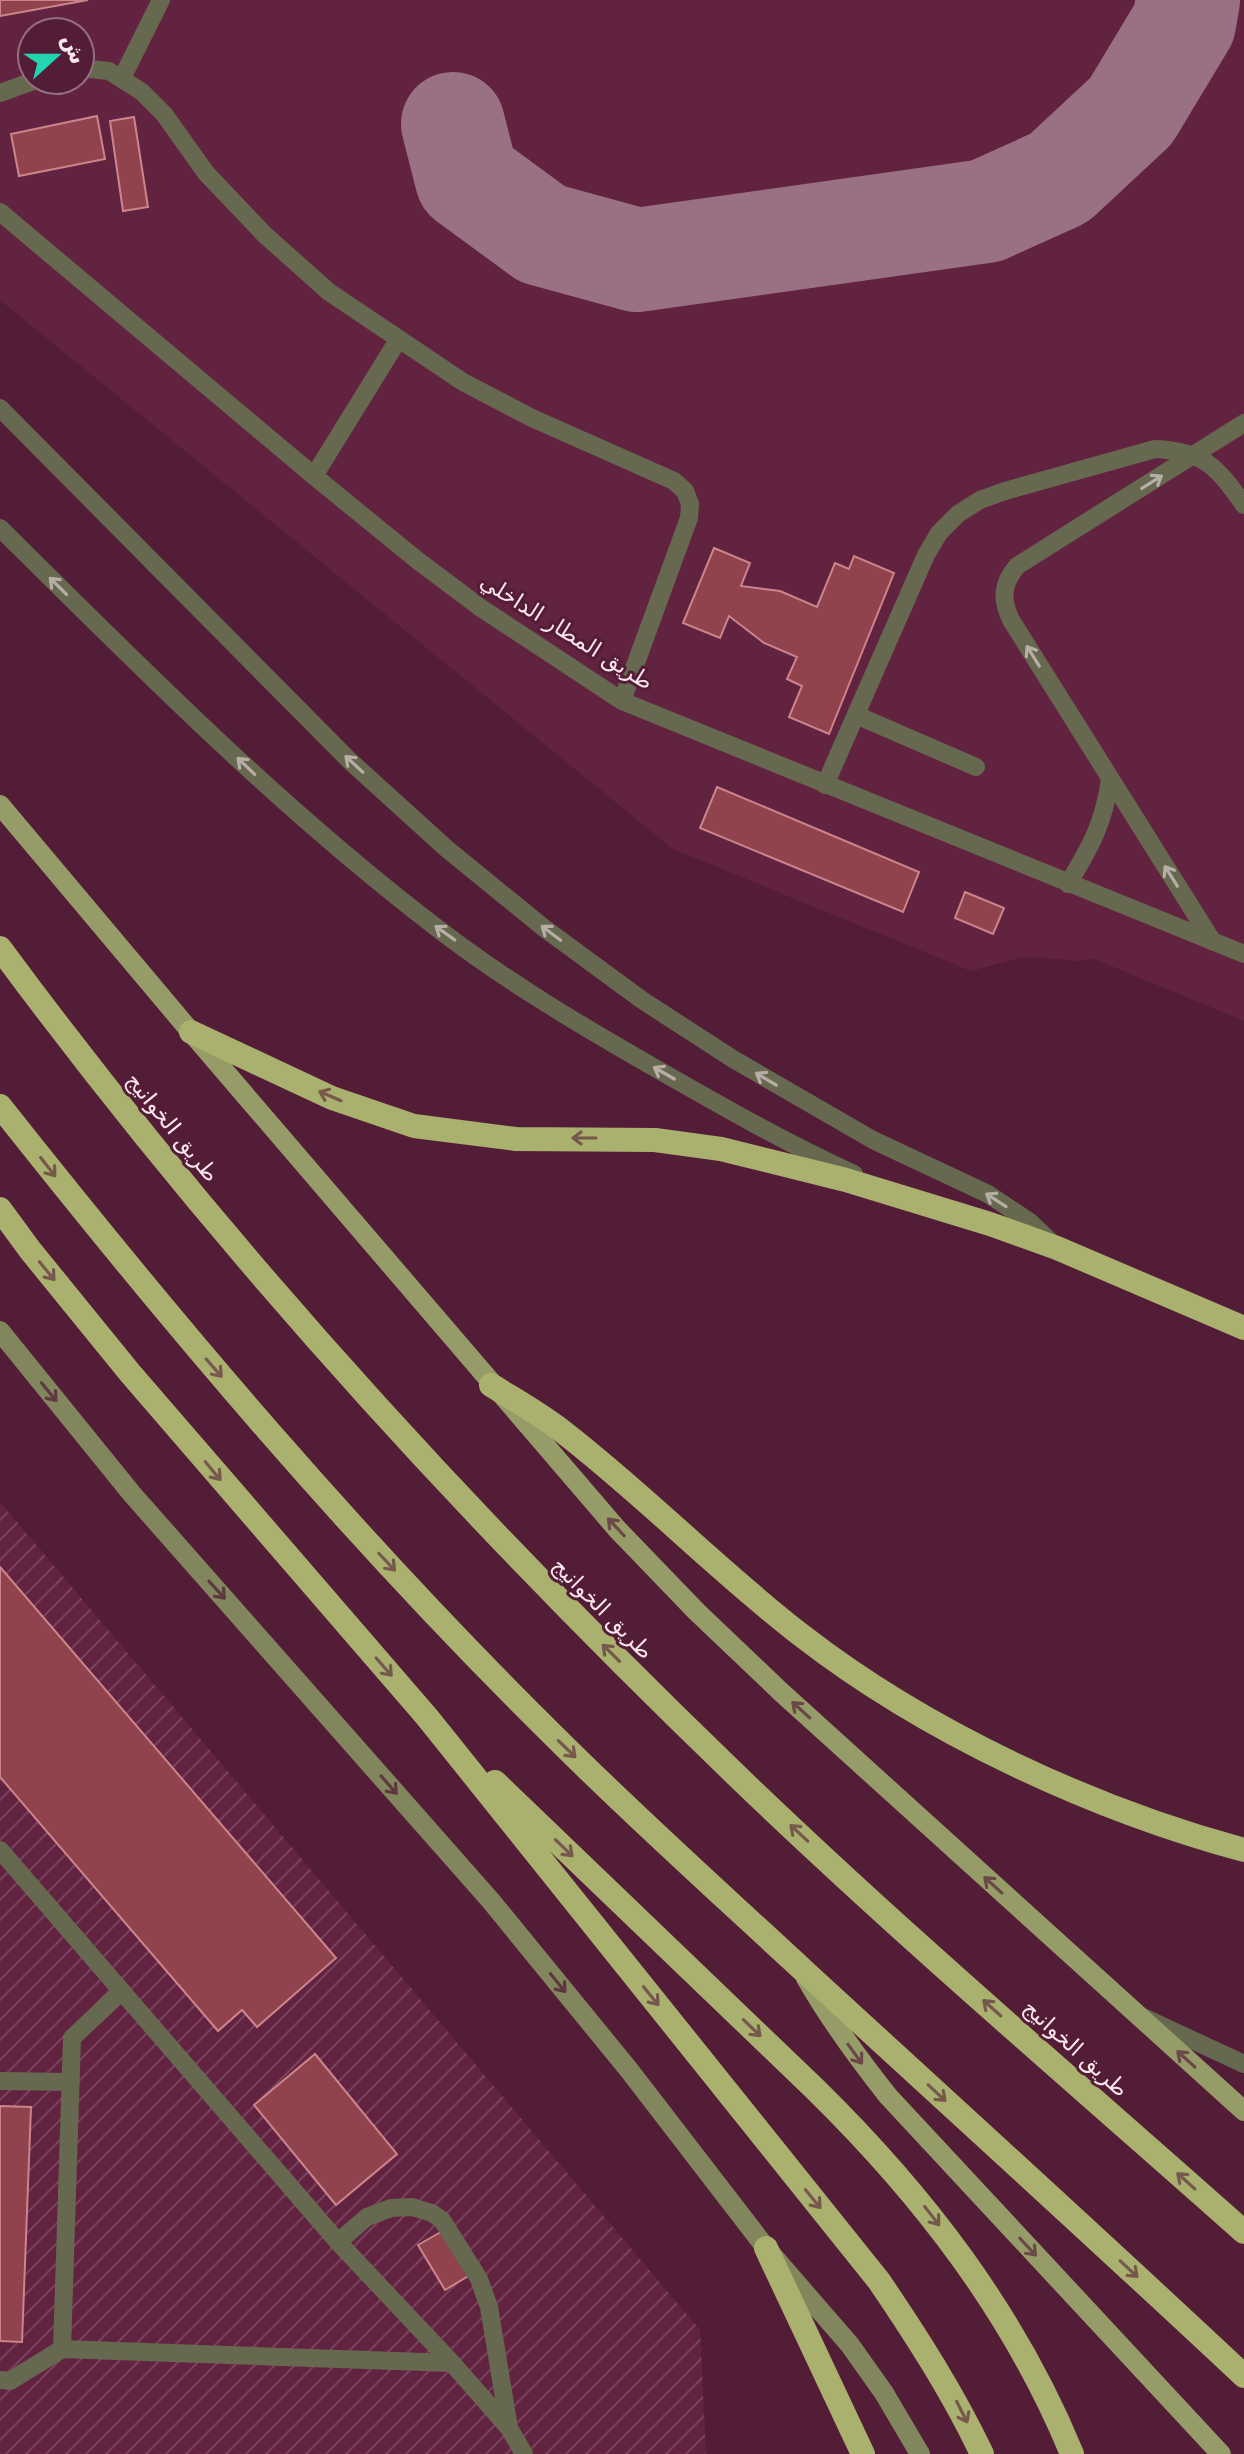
<svg xmlns="http://www.w3.org/2000/svg" width="1244" height="2454" font-family="'DejaVu Sans','Noto Naskh Arabic',sans-serif">
<style>
.built{fill:#622341;fill-rule:evenodd}
.industrial{fill:url(#industrial-furrows)}
.lines{fill:none;stroke-linecap:round;stroke-linejoin:round}
.taxiway{stroke:#9a7083;stroke-width:104}
.building{fill:#91434d;stroke:#cc858b;stroke-width:2}
.lane{stroke:#66694f;stroke-width:18}
.secondary{stroke:#81865c;stroke-width:20}
.primary{stroke:#969c67;stroke-width:20}
.highway{stroke:#aab16f;stroke-width:24}
.oneway{stroke:#b8aea6}
.oneway2{stroke:#76584d}
.oneway3{stroke:#5f3740}
.oneway4{stroke:#6b4948}
.labels{text-anchor:middle;stroke-width:6;stroke-linejoin:round;paint-order:stroke}
.street-label{font-size:22px;fill:#fce6ee;stroke:#541d37}
</style>
<defs>
<pattern id="industrial-furrows" width="10" height="10" patternUnits="userSpaceOnUse" patternTransform="scale(2)"><rect width="10" height="10" fill="#622341"/><path d="M-1 1l2-2M0 10L10 0M9 11l2-2" fill="none" stroke="#79435d"/></pattern>
</defs>
<rect width="100%" height="100%" fill="#541d37"/>
<path class="built" d="M 0,0 L 1244,0 L 1244,1021 L 1092,958 L 1078,961 L 1034,957 L 1019,958 L 971,971 L 673,849 L 0,300 ZM 32,32 L 80,32 L 80,80 L 32,80 Z"/>
<path class="industrial" d="M 0,1502 L 700,2330 L 706,2454 L 0,2454 Z"/>
<g class="lines">
<path class="taxiway" d="M 453,124 L 467,179 L 542,234 L 637,260 L 986,211 L 1059,178 L 1131,111 L 1184,23 L 1188,0"/>
</g>
<path class="building" d="M 0,0 L 88,0 L 0,16 Z
M 97,116 L 105,159 L 19,176 L 11,134 Z
M 134,117 L 148,207 L 123,211 L 110,121 Z
M 714,548 L 750,563 L 741,586 L 780,591 L 817,607 L 835,563 L 849,569 L 854,556 L 894,573 L 829,734 L 789,717 L 802,686 L 787,679 L 797,657 L 764,643 L 729,616 L 720,638 L 683,623 Z
M 717,787 L 919,872 L 903,912 L 700,828 Z
M 965,892 L 1004,908 L 993,934 L 955,918 Z
M 0,1567 L 336,1958 L 257,2027 L 242,2010 L 218,2031 L 0,1777 Z
M 315,2054 L 397,2154 L 336,2205 L 254,2105 Z
M 0,2106 L 31,2107 L 22,2342 L 0,2341 Z
M 453,2225 L 480,2269 L 445,2290 L 418,2245 Z"/>
<g class="lines">
<path class="lane" d="M 80,68 L 109,71 L 142,92 L 164,114 L 206,173 L 265,235 L 329,292 L 463,382 L 532,418 L 674,481 L 685,491 L 690,504 L 689,518 L 622,701
M 122,78 L 161,0
M 0,93 L 36,80
M 0,212 L 314,476 L 417,560 L 481,608 L 622,701 L 1244,954
M 0,408 L 350,761 L 447,849 L 544,928 L 642,1000 L 733,1059 L 873,1140 L 988,1194 L 1030,1222 L 1052,1243
M 314,476 L 398,340
M 0,528 C 140,667 280,808 437,928 C 507,982 585,1028 662,1072 C 725,1108 788,1144 854,1174
M 856,715 L 976,767
M 825,785 L 926,555 L 939,533 L 958,514 L 980,500 L 1005,491 L 1155,449 C 1204,451 1217,467 1244,505
M 1068,884 C 1091,846 1104,823 1110,779
M 1213,942 L 1011,620 C 1001,599 1002,584 1017,566 L 1244,423
M 0,1850 L 338,2242 L 452,2363 L 509,2428 L 524,2454
M 1145,2018 L 1244,2064
M 0,2081 L 69,2082
M 338,2242 L 367,2217 L 391,2208 L 412,2207 L 432,2213 L 442,2220 L 479,2279 L 489,2307 L 509,2428
M 62,2349 L 72,2038 L 122,1991
M 0,2380 L 10,2381 L 62,2349 L 452,2363"/>
<path class="secondary" d="M 0,1331 L 132,1494 L 491,1901 L 629,2070 L 766,2248 L 850,2345 L 884,2393 L 920,2454"/>
<path class="primary" d="M 0,805 L 191,1032 L 617,1529 L 697,1612 L 781,1692 L 1244,2111
M 806,1978 C 830,2020 858,2058 888,2096 L 1221,2454"/>
<path class="highway" d="M 0,948 C 219,1245 470,1519 735,1774 C 900,1933 1074,2081 1244,2232
M 191,1032 L 332,1098 L 414,1126 L 516,1139 L 655,1140 L 721,1149 L 846,1180 L 990,1224 L 1057,1248 L 1244,1328
M 0,1106 C 174,1326 355,1540 555,1737 C 635,1817 720,1893 803,1970 C 950,2105 1098,2239 1244,2376
M 0,1209 L 30,1250 L 130,1373 L 427,1717 L 879,2281 C 917,2337 953,2393 982,2454
M 491,1385 C 515,1400 540,1414 562,1431 C 645,1495 718,1571 801,1635 C 926,1732 1092,1809 1244,1850
M 495,1782 L 815,2089 C 923,2195 1014,2313 1072,2454
M 766,2248 L 863,2454"/>
</g>
<defs><path id="oneway-shaft" d="M-6 0H5M1.5-3L5.5 0L1.5 3" fill="none" stroke-width="1.6" stroke-linecap="round" stroke-linejoin="round" transform="scale(2)"/></defs>
<g class="oneway">
<use href="#oneway-shaft" transform="translate(1152 482) rotate(-32)"/>
<use href="#oneway-shaft" transform="translate(58 586) rotate(-135)"/>
<use href="#oneway-shaft" transform="translate(1033 656) rotate(-122)"/>
<use href="#oneway-shaft" transform="translate(354 764) rotate(-137)"/>
<use href="#oneway-shaft" transform="translate(246 766) rotate(-136)"/>
<use href="#oneway-shaft" transform="translate(1171 876) rotate(-122)"/>
<use href="#oneway-shaft" transform="translate(445 933) rotate(-144)"/>
<use href="#oneway-shaft" transform="translate(551 933) rotate(-143)"/>
<use href="#oneway-shaft" transform="translate(664 1073) rotate(-150)"/>
<use href="#oneway-shaft" transform="translate(766 1079) rotate(-149)"/>
<use href="#oneway-shaft" transform="translate(996 1200) rotate(-147)"/>
</g>
<g class="oneway2">
<use href="#oneway-shaft" transform="translate(330 1096) rotate(-157)"/>
<use href="#oneway-shaft" transform="translate(584 1138) rotate(-180)"/>
<use href="#oneway-shaft" transform="translate(48 1167) rotate(52)"/>
<use href="#oneway-shaft" transform="translate(47 1271) rotate(51)"/>
<use href="#oneway-shaft" transform="translate(214 1368) rotate(49)"/>
<use href="#oneway-shaft" transform="translate(213 1471) rotate(50)"/>
<use href="#oneway-shaft" transform="translate(387 1562) rotate(47)"/>
<use href="#oneway-shaft" transform="translate(611 1653) rotate(-135)"/>
<use href="#oneway-shaft" transform="translate(384 1667) rotate(49)"/>
<use href="#oneway-shaft" transform="translate(567 1749) rotate(44)"/>
<use href="#oneway-shaft" transform="translate(799 1833) rotate(-137)"/>
<use href="#oneway-shaft" transform="translate(564 1848) rotate(44)"/>
<use href="#oneway-shaft" transform="translate(651 1996) rotate(51)"/>
<use href="#oneway-shaft" transform="translate(992 2008) rotate(-138)"/>
<use href="#oneway-shaft" transform="translate(752 2028) rotate(44)"/>
<use href="#oneway-shaft" transform="translate(937 2093) rotate(43)"/>
<use href="#oneway-shaft" transform="translate(1186 2181) rotate(-138)"/>
<use href="#oneway-shaft" transform="translate(813 2199) rotate(51)"/>
<use href="#oneway-shaft" transform="translate(932 2216) rotate(52)"/>
<use href="#oneway-shaft" transform="translate(1129 2269) rotate(43)"/>
<use href="#oneway-shaft" transform="translate(962 2412) rotate(63)"/>
</g>
<g class="oneway3">
<use href="#oneway-shaft" transform="translate(49 1392) rotate(51)"/>
<use href="#oneway-shaft" transform="translate(217 1590) rotate(48)"/>
<use href="#oneway-shaft" transform="translate(389 1785) rotate(49)"/>
<use href="#oneway-shaft" transform="translate(558 1983) rotate(51)"/>
</g>
<g class="oneway4">
<use href="#oneway-shaft" transform="translate(616 1527) rotate(-133)"/>
<use href="#oneway-shaft" transform="translate(801 1710) rotate(-138)"/>
<use href="#oneway-shaft" transform="translate(993 1885) rotate(-138)"/>
<use href="#oneway-shaft" transform="translate(855 2054) rotate(54)"/>
<use href="#oneway-shaft" transform="translate(1186 2059) rotate(-138)"/>
<use href="#oneway-shaft" transform="translate(1028 2247) rotate(47)"/>
</g>
<g class="labels">
<g class="street-label">
<text transform="translate(567 631) rotate(32)" y="8">طريق المطار الداخلي</text>
<text transform="translate(173 1127) rotate(51)" y="8">طريق الخوانيج</text>
<text transform="translate(603 1608) rotate(45)" y="8">طريق الخوانيج</text>
<text transform="translate(1076 2048) rotate(42)" y="8">طريق الخوانيج</text>
</g>
</g>
<g transform="translate(56 56) rotate(69)"><circle r="38" fill="#541d37" stroke="#976d80" stroke-width="2"/>
<path d="M0-6L14 30L0 20L-14 30Z" fill="#21d5b0"/>
<text y="-12" font-size="22" font-weight="bold" text-anchor="middle" fill="#fce6ee">ش</text>
</g>
</svg>
